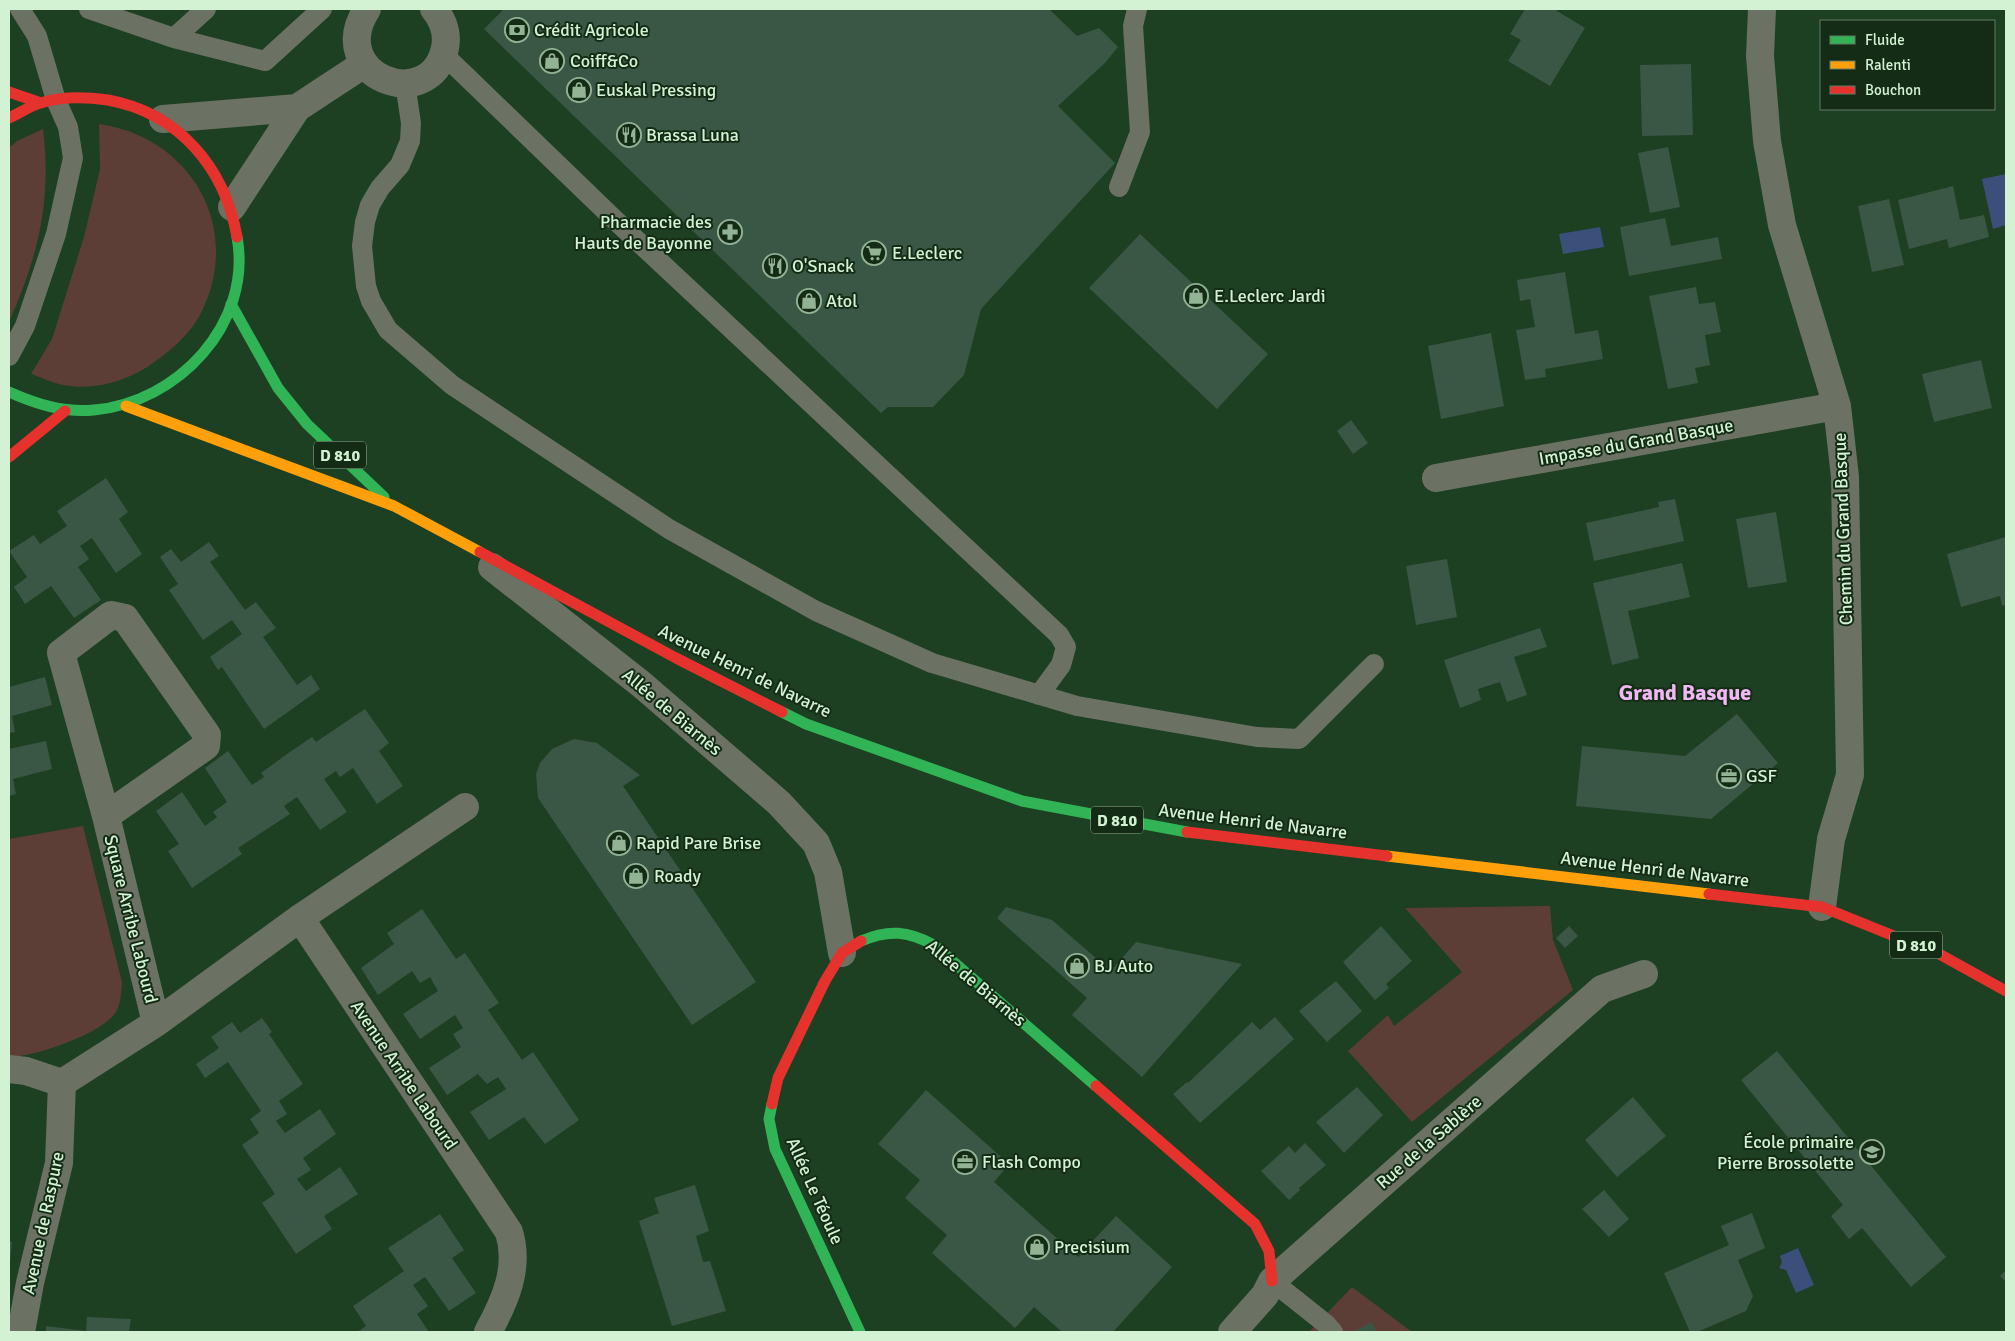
<svg xmlns="http://www.w3.org/2000/svg" width="2015" height="1341" font-family="Signika,sans-serif">
<style>
.green{fill:#5c3e37}
.water{fill:#3a507a}
.building{fill:#3a5745}
.lines{fill:none;stroke-linecap:round;stroke-linejoin:round}
.lane{stroke:#6b7163;stroke-width:20}
.street{stroke:#6b7163;stroke-width:28}
.fast{stroke:#30b455;stroke-width:11}
.slow{stroke:#ff9f0a;stroke-width:11}
.jam{stroke:#e5322d;stroke-width:11}
.labels{text-anchor:middle;stroke-width:4;stroke-linejoin:round;paint-order:stroke}
.shield{fill:#142c16;stroke:#9ab79a;stroke-width:1}
.shield-label{font-size:16px;font-weight:bold;fill:#d3f2d3}
.poi-label{font-size:18px;fill:#d3f2d3;stroke:#142c16;text-anchor:start}
.street-label{font-size:18px;fill:#d3f2d3;stroke:#142c16}
.district-label{font-size:22px;font-weight:bold;fill:#f1b9f3;stroke:#142c16}
</style>
<rect width="100%" height="100%" fill="#1d3f22"/>
<path class="green" d="M 99,124 C 190,137 243,226 202,311 C 192,332 173,349 153,363 C 128,381 95,391 63,385 C 52,383 41,377 31,374 L 52,339 L 84,237 L 100,169 Z
M 43,129 C 52,200 38,257 9,322 L 9,148 L 17,141 Z
M 83,826 L 122,982 C 121,992 121,1003 116,1012 C 102,1034 34,1057 9,1057 L 9,839 Z
M 1550,906 L 1553,940 L 1573,990 L 1412,1122 L 1348,1051 L 1388,1015 L 1394,1026 L 1462,972 L 1405,908 Z
M 1352,1287 L 1412,1332 L 1309,1332 Z"/>
<path class="water" d="M 2006,174 L 2006,225 L 1993,229 L 1982,179 Z
M 1600,227 L 1604,247 L 1563,254 L 1559,234 Z
M 1798,1248 L 1814,1285 L 1796,1293 L 1786,1270 L 1779,1268 L 1782,1262 L 1780,1256 Z"/>
<path class="building" d="M 504,9 L 1049,9 L 1077,36 L 1099,28 L 1118,47 L 1105,63 L 1058,106 L 1115,163 L 981,309 L 964,375 L 933,407 L 888,407 L 881,413 L 484,29 Z
M 1525,9 L 1554,9 L 1585,28 L 1550,86 L 1508,61 L 1521,40 L 1510,34 Z
M 1691,64 L 1693,135 L 1642,136 L 1640,65 Z
M 1668,147 L 1680,207 L 1650,213 L 1638,153 Z
M 1953,186 L 1960,220 L 1984,215 L 1989,237 L 1949,248 L 1947,239 L 1909,249 L 1898,200 Z
M 1889,199 L 1904,265 L 1872,272 L 1858,206 Z
M 1665,218 L 1671,246 L 1718,237 L 1722,259 L 1629,276 L 1620,227 Z
M 1140,234 L 1268,354 L 1217,409 L 1089,288 Z
M 1565,272 L 1575,334 L 1598,330 L 1603,359 L 1545,369 L 1546,377 L 1525,380 L 1516,330 L 1535,327 L 1530,299 L 1520,301 L 1517,280 Z
M 1696,287 L 1699,304 L 1715,302 L 1721,332 L 1705,335 L 1710,365 L 1695,368 L 1698,383 L 1668,389 L 1649,296 Z
M 1491,333 L 1504,406 L 1441,419 L 1428,346 Z
M 1981,360 L 1992,408 L 1934,422 L 1922,374 Z
M 1351,420 L 1368,443 L 1353,454 L 1337,431 Z
M 106,478 L 128,512 L 119,519 L 142,554 L 116,573 L 92,538 L 80,546 L 89,559 L 78,567 L 101,600 L 74,618 L 51,586 L 25,604 L 14,587 L 27,577 L 9,551 L 34,535 L 40,544 L 67,526 L 57,511 Z
M 1675,499 L 1684,541 L 1594,561 L 1586,523 L 1659,507 L 1658,502 Z
M 1776,512 L 1787,582 L 1748,588 L 1736,519 Z
M 2006,537 L 2006,605 L 2002,606 L 2000,596 L 1961,607 L 1947,554 Z
M 209,542 L 219,556 L 210,562 L 245,610 L 256,602 L 276,628 L 263,637 L 297,685 L 311,675 L 320,689 L 264,729 L 222,667 L 218,670 L 210,657 L 242,634 L 232,620 L 203,640 L 169,590 L 178,584 L 160,557 L 171,549 L 181,562 Z
M 1447,559 L 1457,617 L 1416,625 L 1406,566 Z
M 1682,563 L 1690,597 L 1628,611 L 1639,658 L 1612,665 L 1593,583 Z
M 1540,628 L 1547,647 L 1514,657 L 1527,695 L 1507,702 L 1500,682 L 1478,689 L 1481,700 L 1460,708 L 1444,660 Z
M 45,677 L 52,705 L 12,716 L 15,732 L 9,733 L 9,687 Z
M 365,709 L 389,743 L 379,751 L 403,786 L 377,804 L 353,768 L 340,777 L 336,771 L 324,779 L 347,812 L 320,830 L 297,797 L 284,806 L 290,814 L 238,848 L 242,854 L 192,888 L 168,851 L 179,844 L 156,811 L 182,792 L 205,826 L 217,817 L 213,812 L 227,802 L 205,768 L 228,751 L 252,785 L 264,777 L 261,773 L 287,754 L 312,737 L 316,742 Z
M 1737,714 L 1778,763 L 1711,819 L 1576,806 L 1582,746 L 1685,756 Z
M 574,739 L 597,743 L 640,775 L 623,786 L 756,982 L 692,1025 L 538,798 L 536,774 L 540,763 L 552,749 Z
M 46,741 L 52,769 L 13,779 L 16,794 L 9,796 L 9,749 Z
M 1006,907 L 1052,920 L 1111,971 L 1136,942 L 1242,964 L 1142,1077 L 1072,1015 L 1087,998 L 997,918 Z
M 422,909 L 456,959 L 465,953 L 499,1003 L 488,1010 L 522,1060 L 533,1052 L 579,1120 L 545,1144 L 524,1117 L 489,1140 L 470,1112 L 506,1089 L 498,1077 L 487,1084 L 478,1074 L 447,1095 L 429,1068 L 461,1047 L 453,1034 L 463,1028 L 455,1015 L 420,1039 L 403,1014 L 438,991 L 430,977 L 420,983 L 412,971 L 378,995 L 361,968 L 394,944 L 387,933 Z
M 1381,926 L 1412,961 L 1386,984 L 1389,988 L 1375,1000 L 1343,962 Z
M 1569,926 L 1578,936 L 1565,948 L 1556,938 Z
M 1336,981 L 1362,1011 L 1327,1042 L 1299,1011 Z
M 1275,1017 L 1294,1039 L 1200,1123 L 1173,1094 L 1187,1082 L 1188,1083 L 1252,1022 L 1260,1030 Z
M 262,1018 L 272,1032 L 269,1034 L 303,1084 L 279,1101 L 287,1114 L 276,1121 L 285,1133 L 320,1109 L 336,1134 L 303,1158 L 311,1170 L 297,1179 L 306,1191 L 340,1167 L 358,1194 L 324,1216 L 332,1229 L 296,1254 L 262,1203 L 275,1194 L 242,1145 L 259,1133 L 250,1119 L 261,1111 L 228,1062 L 205,1078 L 196,1064 L 219,1048 L 211,1037 L 232,1022 L 240,1033 Z
M 1777,1051 L 1946,1257 L 1911,1287 L 1862,1228 L 1849,1239 L 1831,1216 L 1843,1205 L 1741,1080 Z
M 1357,1087 L 1383,1115 L 1344,1153 L 1316,1122 Z
M 926,1090 L 1009,1164 L 994,1182 L 1078,1257 L 1116,1216 L 1172,1267 L 1113,1332 L 1062,1332 L 1034,1307 L 1015,1328 L 932,1253 L 947,1235 L 905,1198 L 920,1180 L 878,1144 Z
M 1633,1097 L 1666,1136 L 1617,1177 L 1585,1140 Z
M 1305,1143 L 1326,1165 L 1299,1188 L 1300,1190 L 1289,1200 L 1261,1171 L 1289,1146 L 1295,1153 Z
M 695,1185 L 709,1231 L 696,1236 L 703,1262 L 710,1261 L 726,1311 L 672,1326 L 639,1221 L 659,1213 L 654,1198 Z
M 1604,1190 L 1629,1219 L 1609,1237 L 1582,1209 Z
M 1752,1213 L 1765,1248 L 1738,1260 L 1753,1296 L 1746,1311 L 1697,1332 L 1690,1332 L 1664,1273 L 1729,1245 L 1721,1226 Z
M 440,1214 L 464,1250 L 452,1258 L 476,1293 L 449,1311 L 425,1277 L 413,1285 L 428,1306 L 417,1314 L 429,1332 L 357,1332 L 366,1326 L 353,1306 L 404,1271 L 388,1248 Z
M 9,1241 L 12,1242 L 10,1262 L 9,1262 Z
M 2006,1270 L 2006,1282 L 2000,1276 Z
M 87,1317 L 131,1319 L 129,1332 L 46,1332 L 46,1326 L 86,1331 Z
M 1371,1322 L 1377,1332 L 1354,1332 Z"/>
<g class="lines">
<path class="lane" d="M 89,9 L 174,38 L 265,61 L 322,9
M 174,38 L 206,9
M 443,54 L 615,220 L 1059,635 L 1066,647 L 1061,665 L 1039,695
M 405,83 L 411,123 L 410,141 L 400,165 L 380,188 L 370,205 L 365,222 L 362,246 L 366,286 L 371,301 L 388,330 L 452,385 L 669,529 L 816,611 L 932,663 L 1077,706 L 1257,737 L 1299,739 L 1374,664
M 1119,187 L 1140,132 L 1133,26 L 1137,9
M 9,356 L 25,326 L 56,234 L 73,158 L 68,127 L 56,100 L 37,36 L 20,9
M 1272,1281 L 1326,1324 L 1333,1332"/>
<path class="street" d="M 367,9 C 324,76 430,116 445,48 C 448,33 443,20 434,9
M 1762,9 L 1760,56 L 1767,141 L 1782,225 L 1837,406 L 1845,477 L 1850,775 L 1831,839 L 1822,907
M 163,119 L 297,108
M 232,207 L 297,108 L 364,64
M 1436,478 L 1837,406
M 492,567 L 641,684 L 779,803 L 816,843 L 828,872 L 842,953
M 106,816 L 206,746 L 207,735 L 125,618 L 111,615 L 61,653 L 106,816 L 156,1023
M 300,918 L 509,1232 C 520,1268 505,1301 488,1332
M 9,1069 L 26,1071 L 62,1083
M 21,1332 L 30,1283 L 59,1163 L 62,1083 L 156,1023 L 300,918 L 465,807
M 1232,1332 L 1265,1295 L 1272,1281 L 1602,989 L 1644,974"/>
<path class="fast" d="M 231,304 L 278,388 L 307,424 L 384,497
M 9,392 C 36,404 64,413 94,410 C 177,403 253,324 237,237
M 782,712 L 806,724 L 1022,801 L 1187,832
M 861,941 C 889,929 908,931 934,945 L 1096,1086
M 772,1104 L 769,1119 L 775,1149 L 860,1332"/>
<path class="slow" d="M 126,406 L 394,506 L 480,552
M 1387,856 L 1709,894"/>
<path class="jam" d="M 9,92 L 41,103
M 9,118 C 20,113 31,105 44,102 C 64,96 87,97 108,100 C 179,113 225,168 237,237
M 9,457 L 65,411
M 480,552 L 676,658 L 782,712
M 1187,832 L 1387,856
M 1709,894 L 1822,907 L 1941,955 L 2006,991
M 1096,1086 L 1255,1224 L 1269,1251 L 1272,1281
M 772,1104 L 778,1078 L 825,981 L 842,953 L 861,941"/>
</g>
<defs>
<symbol id="bank-ring" viewBox="-11 -11 22 22"><circle r="9.5" fill="#142c16" stroke="#93b395" stroke-width="1.5"/><path d="M-6-4H6V4H-6ZM0-2.3a2.3 2.3 0 1 0 0 4.6a2.3 2.3 0 1 0 0-4.6Z" fill="#93b395"/></symbol>
<symbol id="shop-ring" viewBox="-11 -11 22 22"><circle r="9.5" fill="#142c16" stroke="#93b395" stroke-width="1.5"/><path d="M-5-2.5h2.3a2.7 3.5 0 0 1 5.4 0H5L5.5 6h-11ZM-1.5-2.5h3a1.5 2.3 0 0 0-3 0Z" fill="#93b395"/></symbol>
<symbol id="restaurant-ring" viewBox="-11 -11 22 22"><circle r="9.5" fill="#142c16" stroke="#93b395" stroke-width="1.5"/><path d="M-5-6h1v4h1v-4h1v4h1v-4h1v5L-1.5 .5V6h-2V.5L-5-1ZM5-6V6H3V1.5H1.5Q1.5-4 5-6Z" fill="#93b395"/></symbol>
<symbol id="pharmacy-ring" viewBox="-11 -11 22 22"><circle r="9.5" fill="#142c16" stroke="#93b395" stroke-width="1.5"/><path d="M-2-6h4v4h4v4h-4v4h-4v-4h-4v-4h4Z" fill="#93b395"/></symbol>
<symbol id="supermarket-ring" viewBox="-11 -11 22 22"><circle r="9.5" fill="#142c16" stroke="#93b395" stroke-width="1.5"/><path d="M-6-5.5h2.5l.6 2H6L4.5 2H-2.5L-4.4-4H-6ZM-1.5 3.2a1.3 1.3 0 1 0 .1 0ZM3 3.2a1.3 1.3 0 1 0 .1 0Z" fill="#93b395"/></symbol>
<symbol id="office-ring" viewBox="-11 -11 22 22"><circle r="9.5" fill="#142c16" stroke="#93b395" stroke-width="1.5"/><path d="M-6-3h4V-5.5h4V-3h4V5H-6ZM-1-4.5V-3h2v-1.5ZM-6 0V1H6V0Z" fill="#93b395"/></symbol>
<symbol id="school-ring" viewBox="-11 -11 22 22"><circle r="9.5" fill="#142c16" stroke="#93b395" stroke-width="1.5"/><path d="M0-5L7-2L0 1L-7-2ZM-4 1L0 2.5L4 1V4Q0 6-4 4Z" fill="#93b395"/></symbol>
</defs>
<g fill-rule="evenodd">
<use href="#bank-ring" x="503" y="16" width="28" height="28"/>
<use href="#shop-ring" x="538" y="47" width="28" height="28"/>
<use href="#shop-ring" x="565" y="76" width="28" height="28"/>
<use href="#restaurant-ring" x="615" y="121" width="28" height="28"/>
<use href="#pharmacy-ring" x="716" y="218" width="28" height="28"/>
<use href="#supermarket-ring" x="860" y="239" width="28" height="28"/>
<use href="#restaurant-ring" x="761" y="252" width="28" height="28"/>
<use href="#shop-ring" x="1182" y="282" width="28" height="28"/>
<use href="#shop-ring" x="795" y="287" width="28" height="28"/>
<use href="#office-ring" x="1715" y="762" width="28" height="28"/>
<use href="#shop-ring" x="605" y="829" width="28" height="28"/>
<use href="#shop-ring" x="622" y="862" width="28" height="28"/>
<use href="#shop-ring" x="1063" y="952" width="28" height="28"/>
<use href="#school-ring" x="1858" y="1138" width="28" height="28"/>
<use href="#office-ring" x="951" y="1148" width="28" height="28"/>
<use href="#shop-ring" x="1023" y="1233" width="28" height="28"/>
</g>
<g class="labels">
<g class="shield">
<rect x="314" y="441.5" width="52" height="27" rx="4"/>
<rect x="1091" y="806.5" width="52" height="27" rx="4"/>
<rect x="1890" y="931.5" width="52" height="27" rx="4"/>
</g>
<g class="shield-label">
<text x="340" y="461">D 810</text>
<text x="1117" y="826">D 810</text>
<text x="1916" y="951">D 810</text>
</g>
<g class="poi-label">
<text x="534" y="36">Crédit Agricole</text>
<text x="570" y="67">Coiff&amp;Co</text>
<text x="596" y="96">Euskal Pressing</text>
<text x="646" y="141">Brassa Luna</text>
<text x="712" y="228" text-anchor="end">Pharmacie des<tspan x="712" dy="21">Hauts de Bayonne</tspan></text>
<text x="892" y="259">E.Leclerc</text>
<text x="792" y="272">O'Snack</text>
<text x="1214" y="302">E.Leclerc Jardi</text>
<text x="826" y="307">Atol</text>
<text x="1746" y="782">GSF</text>
<text x="636" y="849">Rapid Pare Brise</text>
<text x="654" y="882">Roady</text>
<text x="1094" y="972">BJ Auto</text>
<text x="1854" y="1148" text-anchor="end">École primaire<tspan x="1854" dy="21">Pierre Brossolette</tspan></text>
<text x="982" y="1168">Flash Compo</text>
<text x="1054" y="1253">Precisium</text>
</g>
<g class="street-label">
<text transform="translate(1636 442) rotate(-10)" y="6">Impasse du Grand Basque</text>
<text transform="translate(1843 529) rotate(-92)" y="6">Chemin du Grand Basque</text>
<text transform="translate(745 671) rotate(26)" y="6">Avenue Henri de Navarre</text>
<text transform="translate(672 712) rotate(40)" y="6">Allée de Biarnès</text>
<text transform="translate(1253 821) rotate(7)" y="6">Avenue Henri de Navarre</text>
<text transform="translate(1655 869) rotate(7)" y="6">Avenue Henri de Navarre</text>
<text transform="translate(131 919) rotate(76)" y="6">Square Arribe Labourd</text>
<text transform="translate(976 983) rotate(40)" y="6">Allée de Biarnès</text>
<text transform="translate(404 1075) rotate(56)" y="6">Avenue Arribe Labourd</text>
<text transform="translate(1429 1142) rotate(-41)" y="6">Rue de la Sablère</text>
<text transform="translate(815 1191) rotate(66)" y="6">Allée Le Téoule</text>
<text transform="translate(43 1223) rotate(-78)" y="6">Avenue de Raspure</text>
</g>
<g class="district-label">
<text x="1685" y="700">Grand Basque</text>
</g>
</g>
<rect width="2015" height="1341" fill="none" stroke="#d3f2d3" stroke-width="20"/>
<rect x="1820" y="20" width="175" height="90" fill="#142c16" stroke="#607b62"/>
<rect x="1830" y="36" width="25" height="8" fill="#30b455" stroke="#607b62"/>
<text x="1865" y="45" font-size="15" fill="#d3f2d3">Fluide</text>
<rect x="1830" y="61" width="25" height="8" fill="#ff9f0a" stroke="#607b62"/>
<text x="1865" y="70" font-size="15" fill="#d3f2d3">Ralenti</text>
<rect x="1830" y="86" width="25" height="8" fill="#e5322d" stroke="#607b62"/>
<text x="1865" y="95" font-size="15" fill="#d3f2d3">Bouchon</text>
</svg>
